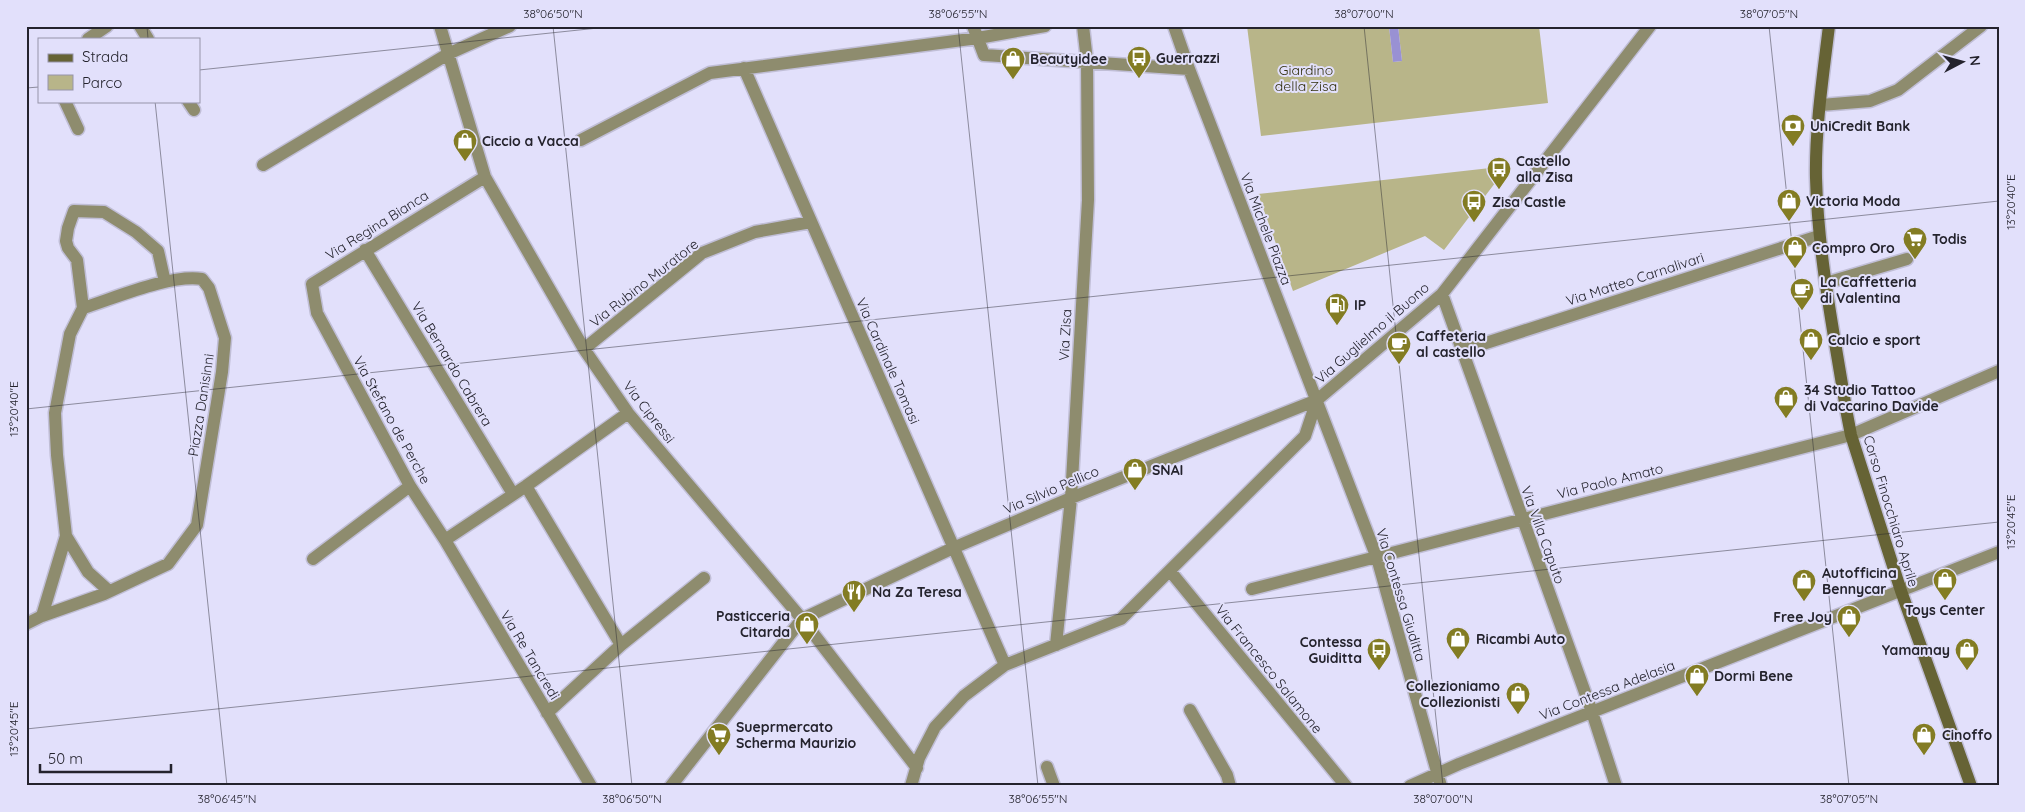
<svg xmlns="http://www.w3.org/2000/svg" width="2025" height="812" font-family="Quicksand,sans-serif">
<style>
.green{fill:#b8b589}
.water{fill:#9991d3}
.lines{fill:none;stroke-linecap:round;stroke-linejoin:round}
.street-casing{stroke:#c0bed6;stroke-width:15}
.secondary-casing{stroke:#c0bed6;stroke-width:15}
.street{stroke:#8e8c6e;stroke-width:12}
.secondary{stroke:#666335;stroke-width:12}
.ticks{fill:none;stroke:#24232d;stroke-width:1;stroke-opacity:0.45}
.labels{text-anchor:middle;stroke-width:4;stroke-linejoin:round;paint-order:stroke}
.poi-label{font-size:14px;font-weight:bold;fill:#24232d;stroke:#e2e0fb;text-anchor:start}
.park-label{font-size:14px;fill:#32300e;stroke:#e2e0fb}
.street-label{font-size:14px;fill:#24232d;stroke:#e2e0fb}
.neatline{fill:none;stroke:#24232d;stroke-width:2}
.ticks-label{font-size:12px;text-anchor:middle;fill:#24232d}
</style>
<rect width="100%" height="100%" fill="#e2e0fb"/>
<path class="green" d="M 1247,26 L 1389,26 L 1393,62 L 1402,61 L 1398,26 L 1539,26 L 1548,103 L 1261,136 Z
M 1508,166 L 1444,250 L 1425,236 L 1293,291 L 1258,194 Z"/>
<path class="water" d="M 1389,26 L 1398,26 L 1402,61 L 1393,62 Z"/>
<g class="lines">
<defs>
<path id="street" d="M 140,26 L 148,39
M 440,26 L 485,177 L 584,349 L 628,413 L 802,619 L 917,768
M 973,26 L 984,55 L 1189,69
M 1174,26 L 1189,69 L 1377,558 L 1441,786
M 88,39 L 107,26
M 744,68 L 1005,665
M 65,101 L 78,129
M 188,101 L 194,110
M 1821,105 L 1870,101 L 1898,90 L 1981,26
M 581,140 L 710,73 L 978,38 L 1045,26
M 263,165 L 448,54 L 510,26
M 485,177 L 312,284 L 317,313 L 410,486 L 445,540 L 591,786
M 365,250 L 513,494
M 1826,283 L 1907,259
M 1442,294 L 1592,712 L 1616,786
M 83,308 L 77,260 L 68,248 L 66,241 L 68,228 L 74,211 L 104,212 L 136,232 L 158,251 L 165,282
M 584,349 L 702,253 L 755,232 L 811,222
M 1461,351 L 1819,236
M 526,486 L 621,645
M 66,536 L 88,572 L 109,591
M 445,540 L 526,486 L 628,413
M 313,559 L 410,486
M 1170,571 L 1346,786
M 1252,589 L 1851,435 L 1999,371
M 26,624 L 42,616 L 104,594 L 168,564 L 197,525 L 222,372 L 225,338 L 209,288 L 202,279 C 170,274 115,298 83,308 L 70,334 L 55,413 L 57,455 L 66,536 L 42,616
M 1056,645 L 1071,498 L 1088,200 L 1087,61 L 1083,26
M 1190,710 L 1227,775 L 1230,786
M 547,713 L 621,645 L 704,578
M 1047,767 L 1054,786
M 671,786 L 802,619 L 953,548 L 1071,498 L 1317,400
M 911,786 L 919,758 L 935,727 L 964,696 L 1005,665 L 1121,619 L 1305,436 L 1317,400 L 1442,294 L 1650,26
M 1410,786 L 1459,764 L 1999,552"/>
<path id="secondary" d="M 1829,26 C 1823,76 1815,129 1816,178 C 1818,256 1834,333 1846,409 L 1851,435 L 1901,591 L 1971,786"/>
</defs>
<use href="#street" class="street-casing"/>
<use href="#secondary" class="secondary-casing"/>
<use href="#street" class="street"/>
<use href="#secondary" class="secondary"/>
</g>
<path class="ticks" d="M 147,26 L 148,39M 553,26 L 632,786M 958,26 L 1038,786M 1364,26 L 1443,786M 1769,26 L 1849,786M 199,70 L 617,26M 26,88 L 39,87M 155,101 L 227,786M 26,409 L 1999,201M 26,729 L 1999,522"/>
<defs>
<symbol id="bus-pin" viewBox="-11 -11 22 30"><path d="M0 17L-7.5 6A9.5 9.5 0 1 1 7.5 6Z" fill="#837c23" stroke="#e2e0fb"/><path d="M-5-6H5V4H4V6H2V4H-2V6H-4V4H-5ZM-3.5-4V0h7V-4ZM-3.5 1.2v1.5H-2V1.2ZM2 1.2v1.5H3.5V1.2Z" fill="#fff"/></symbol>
<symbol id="shop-pin" viewBox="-11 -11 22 30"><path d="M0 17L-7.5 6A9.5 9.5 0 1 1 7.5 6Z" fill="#837c23" stroke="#e2e0fb"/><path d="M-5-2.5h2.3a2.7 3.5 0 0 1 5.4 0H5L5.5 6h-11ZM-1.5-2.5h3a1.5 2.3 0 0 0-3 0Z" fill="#fff"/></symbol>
<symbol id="bank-pin" viewBox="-11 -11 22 30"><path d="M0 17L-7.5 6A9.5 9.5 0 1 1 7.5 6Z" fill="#837c23" stroke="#e2e0fb"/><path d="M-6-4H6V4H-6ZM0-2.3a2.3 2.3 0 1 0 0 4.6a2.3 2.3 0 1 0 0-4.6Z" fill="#fff"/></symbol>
<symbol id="supermarket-pin" viewBox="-11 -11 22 30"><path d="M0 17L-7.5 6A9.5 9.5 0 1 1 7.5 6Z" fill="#837c23" stroke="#e2e0fb"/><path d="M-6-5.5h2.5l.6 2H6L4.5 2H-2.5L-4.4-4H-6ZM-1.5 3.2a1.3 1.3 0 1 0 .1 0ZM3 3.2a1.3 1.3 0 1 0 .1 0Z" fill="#fff"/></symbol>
<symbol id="cafe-pin" viewBox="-11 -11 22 30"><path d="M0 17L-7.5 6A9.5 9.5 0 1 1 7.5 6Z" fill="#837c23" stroke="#e2e0fb"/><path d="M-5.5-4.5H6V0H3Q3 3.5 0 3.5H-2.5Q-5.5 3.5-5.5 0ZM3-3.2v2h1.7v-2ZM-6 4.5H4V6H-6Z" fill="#fff"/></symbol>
<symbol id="fuel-pin" viewBox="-11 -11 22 30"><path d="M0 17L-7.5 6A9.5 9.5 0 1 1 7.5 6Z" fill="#837c23" stroke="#e2e0fb"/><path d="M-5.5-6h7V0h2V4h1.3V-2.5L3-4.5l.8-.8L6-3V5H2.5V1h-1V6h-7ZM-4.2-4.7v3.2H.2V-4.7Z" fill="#fff"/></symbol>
<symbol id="restaurant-pin" viewBox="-11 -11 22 30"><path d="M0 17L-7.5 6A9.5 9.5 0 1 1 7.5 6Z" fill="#837c23" stroke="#e2e0fb"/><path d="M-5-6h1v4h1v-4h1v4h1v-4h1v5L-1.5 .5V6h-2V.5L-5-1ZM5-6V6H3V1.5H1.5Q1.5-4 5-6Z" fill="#fff"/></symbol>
</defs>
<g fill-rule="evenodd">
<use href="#bus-pin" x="1125" y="44" width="28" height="38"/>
<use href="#shop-pin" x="999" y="45" width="28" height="38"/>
<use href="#bank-pin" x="1779" y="112" width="28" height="38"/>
<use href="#shop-pin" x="451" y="127" width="28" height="38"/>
<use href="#bus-pin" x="1485" y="155" width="28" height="38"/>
<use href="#shop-pin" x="1775" y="187" width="28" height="38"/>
<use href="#bus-pin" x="1460" y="188" width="28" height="38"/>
<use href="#supermarket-pin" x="1901" y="225" width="28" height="38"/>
<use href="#shop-pin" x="1781" y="234" width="28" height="38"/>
<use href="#cafe-pin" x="1788" y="276" width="28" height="38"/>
<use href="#fuel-pin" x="1323" y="291" width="28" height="38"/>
<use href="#shop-pin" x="1797" y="326" width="28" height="38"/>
<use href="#cafe-pin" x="1385" y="330" width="28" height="38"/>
<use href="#shop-pin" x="1772" y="384" width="28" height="38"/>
<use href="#shop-pin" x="1121" y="456" width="28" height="38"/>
<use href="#shop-pin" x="1931" y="566" width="28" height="38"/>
<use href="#shop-pin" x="1790" y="567" width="28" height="38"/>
<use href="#restaurant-pin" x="840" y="578" width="28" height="38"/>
<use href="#shop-pin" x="1835" y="603" width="28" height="38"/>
<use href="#shop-pin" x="793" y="610" width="28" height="38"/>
<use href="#shop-pin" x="1444" y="625" width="28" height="38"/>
<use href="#bus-pin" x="1365" y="636" width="28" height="38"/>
<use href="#shop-pin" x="1953" y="636" width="28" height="38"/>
<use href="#shop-pin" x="1683" y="662" width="28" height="38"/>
<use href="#shop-pin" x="1504" y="680" width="28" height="38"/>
<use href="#supermarket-pin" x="705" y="721" width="28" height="38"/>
<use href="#shop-pin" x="1910" y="721" width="28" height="38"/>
</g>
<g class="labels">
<g class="poi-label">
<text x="1156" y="63">Guerrazzi</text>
<text x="1030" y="64">Beautyidee</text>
<text x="1810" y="131">UniCredit Bank</text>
<text x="482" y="146">Ciccio a Vacca</text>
<text x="1516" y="166">Castello<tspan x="1516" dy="16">alla Zisa</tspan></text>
<text x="1806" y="206">Victoria Moda</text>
<text x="1492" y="207">Zisa Castle</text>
<text x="1932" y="244">Todis</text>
<text x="1812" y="253">Compro Oro</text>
<text x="1820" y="287">La Caffetteria<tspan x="1820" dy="16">di Valentina</tspan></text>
<text x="1354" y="310">IP</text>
<text x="1416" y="341">Caffeteria<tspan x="1416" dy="16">al castello</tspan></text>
<text x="1828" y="345">Calcio e sport</text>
<text x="1804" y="395">34 Studio Tattoo<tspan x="1804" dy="16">di Vaccarino Davide</tspan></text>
<text x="1152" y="475">SNAI</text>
<text x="1822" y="578">Autofficina<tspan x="1822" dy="16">Bennycar</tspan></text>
<text x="872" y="597">Na Za Teresa</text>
<text x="1945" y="615" text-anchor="middle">Toys Center</text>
<text x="790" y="621" text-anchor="end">Pasticceria<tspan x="790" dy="16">Citarda</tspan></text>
<text x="1832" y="622" text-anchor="end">Free Joy</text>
<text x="1476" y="644">Ricambi Auto</text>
<text x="1362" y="647" text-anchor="end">Contessa<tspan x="1362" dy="16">Guiditta</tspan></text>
<text x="1950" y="655" text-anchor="end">Yamamay</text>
<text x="1714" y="681">Dormi Bene</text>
<text x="1500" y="691" text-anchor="end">Collezioniamo<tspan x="1500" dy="16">Collezionisti</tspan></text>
<text x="736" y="732">Sueprmercato<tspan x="736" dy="16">Scherma Maurizio</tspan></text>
<text x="1942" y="740">Cinoffo</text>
</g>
<g class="park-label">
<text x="1306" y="75">Giardino<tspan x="1306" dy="16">della Zisa</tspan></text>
</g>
<g class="street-label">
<text transform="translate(377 225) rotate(-32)" y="5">Via Regina Bianca</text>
<text transform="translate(1266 229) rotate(69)" y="5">Via Michele Piazza</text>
<text transform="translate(1635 279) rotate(-18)" y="5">Via Matteo Carnalivari</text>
<text transform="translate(644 283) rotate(-38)" y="5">Via Rubino Muratore</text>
<text transform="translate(1372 333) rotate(-41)" y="5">Via Guglielmo il Buono</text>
<text transform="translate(1065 335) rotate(-87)" y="5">Via Zisa</text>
<text transform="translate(888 361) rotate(66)" y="5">Via Cardinale Tomasi</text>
<text transform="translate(452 364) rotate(59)" y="5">Via Bernardo Cabrera</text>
<text transform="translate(201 405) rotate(-81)" y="5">Piazza Danisinni</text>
<text transform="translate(649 412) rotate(52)" y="5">Via Cipressi</text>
<text transform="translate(392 420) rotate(61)" y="5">Via Stefano de Perche</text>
<text transform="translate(1610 481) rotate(-14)" y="5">Via Paolo Amato</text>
<text transform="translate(1051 490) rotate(-23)" y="5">Via Silvio Pellico</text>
<text transform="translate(1891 511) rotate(73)" y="5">Corso Finocchiaro Aprile</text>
<text transform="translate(1543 535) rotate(70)" y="5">Via Villa Caputo</text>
<text transform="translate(1401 595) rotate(73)" y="5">Via Contessa Giuditta</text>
<text transform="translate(530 655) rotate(59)" y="5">Via Re Tancredi</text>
<text transform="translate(1269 669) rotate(51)" y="5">Via Francesco Salamone</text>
<text transform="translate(1607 690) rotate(-21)" y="5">Via Contessa Adelasia</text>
</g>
</g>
<rect width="2025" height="812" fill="none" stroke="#e2e0fb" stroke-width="55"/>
<rect x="38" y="38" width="162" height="65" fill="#e2e0fb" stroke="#9694a9"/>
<rect x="48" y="54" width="25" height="8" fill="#666335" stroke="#9694a9"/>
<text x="82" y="62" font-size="15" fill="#24232d">Strada</text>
<rect x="48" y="75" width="25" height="15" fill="#b8b589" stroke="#9694a9"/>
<text x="82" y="88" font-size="15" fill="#24232d">Parco</text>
<g transform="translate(1962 62) rotate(84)" stroke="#e2e0fb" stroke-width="4" paint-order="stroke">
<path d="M0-4L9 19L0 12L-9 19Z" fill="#24232d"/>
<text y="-8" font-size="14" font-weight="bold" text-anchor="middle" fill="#24232d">N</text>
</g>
<path d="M40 764v8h131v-8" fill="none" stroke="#24232d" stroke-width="2.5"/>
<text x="48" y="764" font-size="15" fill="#24232d" stroke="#e2e0fb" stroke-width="4" paint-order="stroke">50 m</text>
<rect x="28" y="28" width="1970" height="756" class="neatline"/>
<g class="ticks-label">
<text x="553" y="18">38°06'50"N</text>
<text x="958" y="18">38°06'55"N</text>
<text x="1364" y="18">38°07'00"N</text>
<text x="1769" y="18">38°07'05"N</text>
<text transform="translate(2011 202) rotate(-90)" y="4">13°20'40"E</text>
<text transform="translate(14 409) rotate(-90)" y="4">13°20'40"E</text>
<text transform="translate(2011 522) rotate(-90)" y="4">13°20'45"E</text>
<text transform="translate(14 729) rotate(-90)" y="4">13°20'45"E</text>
<text x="227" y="803">38°06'45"N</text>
<text x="632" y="803">38°06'50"N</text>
<text x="1038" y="803">38°06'55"N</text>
<text x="1443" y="803">38°07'00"N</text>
<text x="1849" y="803">38°07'05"N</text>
</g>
</svg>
